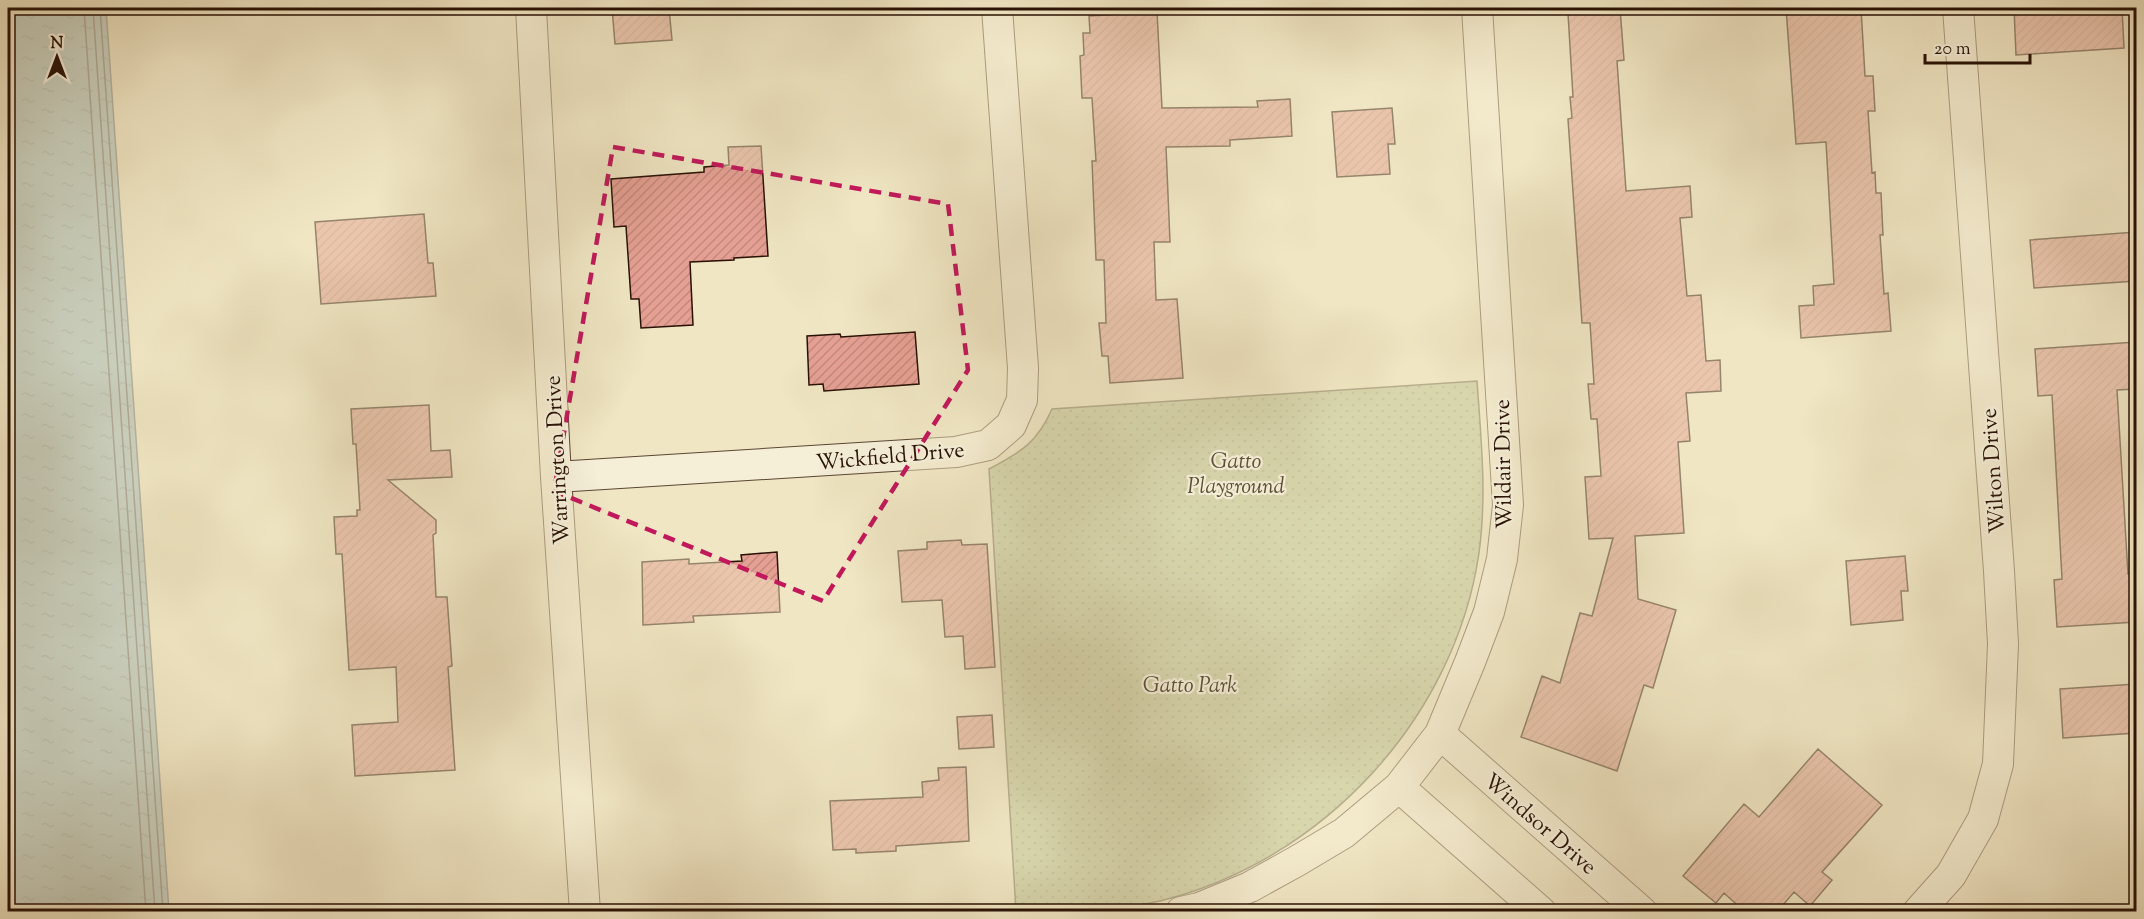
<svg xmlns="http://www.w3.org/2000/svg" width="2144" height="919" font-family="'Sorts Mill Goudy',serif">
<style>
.grass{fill:url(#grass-dots);stroke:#726a4c;stroke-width:1.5}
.water{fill:url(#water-ripples);stroke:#717875;stroke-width:1.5}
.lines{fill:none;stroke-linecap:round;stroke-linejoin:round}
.shore{stroke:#656662;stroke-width:1.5}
.building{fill:url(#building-hatch);stroke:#291105;stroke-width:1.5}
.street-casing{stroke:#5b4634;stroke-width:32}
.street{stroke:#f5efd8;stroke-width:30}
.marked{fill:none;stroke:#c2185b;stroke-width:4.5;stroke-dasharray:12 8;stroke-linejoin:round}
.labels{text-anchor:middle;stroke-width:4.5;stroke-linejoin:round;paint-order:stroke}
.street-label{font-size:22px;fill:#291105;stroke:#f5efd8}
.park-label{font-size:22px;font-style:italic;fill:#5c5037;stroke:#f5efd8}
</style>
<defs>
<pattern id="grass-dots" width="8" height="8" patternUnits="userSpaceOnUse" patternTransform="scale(1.5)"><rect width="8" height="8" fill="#bac493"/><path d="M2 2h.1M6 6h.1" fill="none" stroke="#a0a77d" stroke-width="1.8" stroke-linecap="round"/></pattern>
<pattern id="water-ripples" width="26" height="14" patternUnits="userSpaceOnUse" patternTransform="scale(1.5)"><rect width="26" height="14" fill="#a1bcbf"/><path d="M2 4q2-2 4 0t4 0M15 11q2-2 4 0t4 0" fill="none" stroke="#8ba1a3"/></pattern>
<pattern id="building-hatch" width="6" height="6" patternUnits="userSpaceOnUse" patternTransform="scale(1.5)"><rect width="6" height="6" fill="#e5a093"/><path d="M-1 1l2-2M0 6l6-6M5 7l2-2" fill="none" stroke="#c4897d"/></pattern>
</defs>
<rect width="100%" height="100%" fill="#f0e6c3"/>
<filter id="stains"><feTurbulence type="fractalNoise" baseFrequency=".00333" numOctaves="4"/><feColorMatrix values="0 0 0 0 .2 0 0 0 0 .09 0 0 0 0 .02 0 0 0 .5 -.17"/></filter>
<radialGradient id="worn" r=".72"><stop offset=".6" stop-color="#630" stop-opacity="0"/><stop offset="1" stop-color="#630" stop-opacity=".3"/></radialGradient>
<path class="grass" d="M 1477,381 C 1481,438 1487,495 1479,553 C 1455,718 1323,861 1160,901 C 1112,912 1065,912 1016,911 L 989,469 C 1021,452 1037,443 1052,409 Z"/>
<path class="water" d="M 8,8 L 106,8 L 169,911 L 10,911 L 8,866 Z"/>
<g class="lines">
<path class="shore" d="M 84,8 L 146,912
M 93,8 L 155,912
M 100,8 L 163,912"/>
</g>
<path class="building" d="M 612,8 L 669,8 L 672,40 L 615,44 Z
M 1573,8 L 1620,8 L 1624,60 L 1617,61 L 1626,191 L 1690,186 L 1692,217 L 1680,218 L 1687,296 L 1701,295 L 1706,361 L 1720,360 L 1721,391 L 1686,393 L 1690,441 L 1678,442 L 1684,533 L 1635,536 L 1638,599 L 1676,610 L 1653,688 L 1644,685 L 1617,771 L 1521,737 L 1542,676 L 1560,683 L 1580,613 L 1592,616 L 1613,538 L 1589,539 L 1585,477 L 1601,476 L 1597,419 L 1591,419 L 1588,384 L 1594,384 L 1590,323 L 1582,323 L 1568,119 L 1572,118 L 1570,97 L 1573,97 L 1568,13 L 1573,12 Z
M 1786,8 L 1861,8 L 1865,76 L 1873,76 L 1875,111 L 1868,111 L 1872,173 L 1875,172 L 1876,193 L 1881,193 L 1883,235 L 1880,235 L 1884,294 L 1888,293 L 1891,331 L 1801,338 L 1799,306 L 1814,305 L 1813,286 L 1834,284 L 1826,142 L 1796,144 Z
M 2014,8 L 2122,8 L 2124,48 L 2016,55 Z
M 1157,12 L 1162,108 L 1258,107 L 1257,101 L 1290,99 L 1292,136 L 1230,140 L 1230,146 L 1166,147 L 1170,242 L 1154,242 L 1156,300 L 1177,299 L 1183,378 L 1110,383 L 1108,356 L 1102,356 L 1099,323 L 1106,323 L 1104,260 L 1096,260 L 1092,161 L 1096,161 L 1092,98 L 1082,98 L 1080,56 L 1084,55 L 1083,33 L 1090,33 L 1089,16 Z
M 1392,108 L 1395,144 L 1388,144 L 1390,174 L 1337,177 L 1332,112 Z
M 761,146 L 768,256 L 734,258 L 734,260 L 690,262 L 693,325 L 641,328 L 639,299 L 631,299 L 626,226 L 614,227 L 611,179 L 704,172 L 704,167 L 729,165 L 728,147 Z
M 424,214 L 428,263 L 433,263 L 436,296 L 321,304 L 315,222 Z
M 2136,232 L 2136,281 L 2034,288 L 2030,240 Z
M 915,332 L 919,384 L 824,391 L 823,384 L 809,385 L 807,336 L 840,334 L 841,337 Z
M 2136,342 L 2136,389 L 2117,390 L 2128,574 L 2136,574 L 2136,622 L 2057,627 L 2054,580 L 2062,579 L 2052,395 L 2038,396 L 2035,349 Z
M 429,405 L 431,451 L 450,450 L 452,477 L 388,480 L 436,520 L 436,533 L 433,535 L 436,597 L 447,597 L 452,666 L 448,667 L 455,770 L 355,776 L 352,725 L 398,722 L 396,667 L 349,670 L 342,554 L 336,554 L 334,517 L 357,516 L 357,510 L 360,510 L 356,444 L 353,444 L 351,409 Z
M 961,540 L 962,545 L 987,544 L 995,667 L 965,669 L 963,636 L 945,637 L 942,600 L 902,602 L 898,551 L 927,549 L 927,542 Z
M 777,552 L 780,612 L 693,616 L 694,622 L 643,625 L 642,562 L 689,559 L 689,564 L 742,561 L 741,555 Z
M 1905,556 L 1908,591 L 1901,591 L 1903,620 L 1851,625 L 1846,561 Z
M 2136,684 L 2136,733 L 2063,738 L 2060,689 Z
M 992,715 L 994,747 L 959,749 L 957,717 Z
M 1818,749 L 1882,805 L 1822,872 L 1832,880 L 1810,906 L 1794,892 L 1777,912 L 1745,912 L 1724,893 L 1716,903 L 1683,876 L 1744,804 L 1759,817 Z
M 966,767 L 969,841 L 896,846 L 896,851 L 856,853 L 856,849 L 833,850 L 830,801 L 923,797 L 922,782 L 939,780 L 938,768 Z"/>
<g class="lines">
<defs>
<path id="street" d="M 531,8 L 556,477 L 585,912
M 556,477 L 956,452 L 988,445 L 1011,425 L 1022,400 L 1023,368 L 997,8
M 1440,734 L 1642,912
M 1399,787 L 1541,912
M 1181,912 L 1199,908 L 1250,887 L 1297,861 L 1344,833 L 1399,787 L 1440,734 L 1470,662 L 1489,612 L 1502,559 L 1508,505 L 1477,8
M 1918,912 L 1951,875 L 1983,819 L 1998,764 L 2003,644 L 1999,571 L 1958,8"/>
</defs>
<use href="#street" class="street-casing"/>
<use href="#street" class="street"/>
</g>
<path d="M0 0H2144V919H0ZM 613,147 L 948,204 L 968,370 L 823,601 L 554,491 Z" fill="#f0e6c3" fill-opacity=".55" fill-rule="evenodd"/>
<path class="marked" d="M 613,147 L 948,204 L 968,370 L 823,601 L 554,491 Z"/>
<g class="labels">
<g class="street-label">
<text transform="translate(890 455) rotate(-5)" y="8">Wickfield Drive</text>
<text transform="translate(556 460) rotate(-93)" y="8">Warrington Drive</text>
<text transform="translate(1502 464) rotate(-91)" y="8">Wildair Drive</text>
<text transform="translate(1992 471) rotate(-94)" y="8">Wilton Drive</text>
<text transform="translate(1541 823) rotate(41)" y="8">Windsor Drive</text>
</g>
<g class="park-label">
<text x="1236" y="468">Gatto<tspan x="1236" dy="25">Playground</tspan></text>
<text x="1190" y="692">Gatto Park</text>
</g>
</g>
<rect width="2144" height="919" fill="none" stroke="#f0e6c3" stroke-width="30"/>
<rect x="9" y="9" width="2126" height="901" fill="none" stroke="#291105" stroke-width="3"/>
<rect x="15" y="15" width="2114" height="889" fill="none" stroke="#291105" stroke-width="1.5"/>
<g transform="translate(57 57)" stroke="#f5efd8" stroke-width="4.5" paint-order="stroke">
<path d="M0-4.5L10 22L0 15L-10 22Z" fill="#291105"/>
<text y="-9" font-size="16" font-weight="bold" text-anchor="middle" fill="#291105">N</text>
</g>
<path d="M1925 54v9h105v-9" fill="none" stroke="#291105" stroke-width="3"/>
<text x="1934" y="54" font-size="18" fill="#291105" stroke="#f5efd8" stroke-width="4.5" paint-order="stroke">20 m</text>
<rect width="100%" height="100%" filter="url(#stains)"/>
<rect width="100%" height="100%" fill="url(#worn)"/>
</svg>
